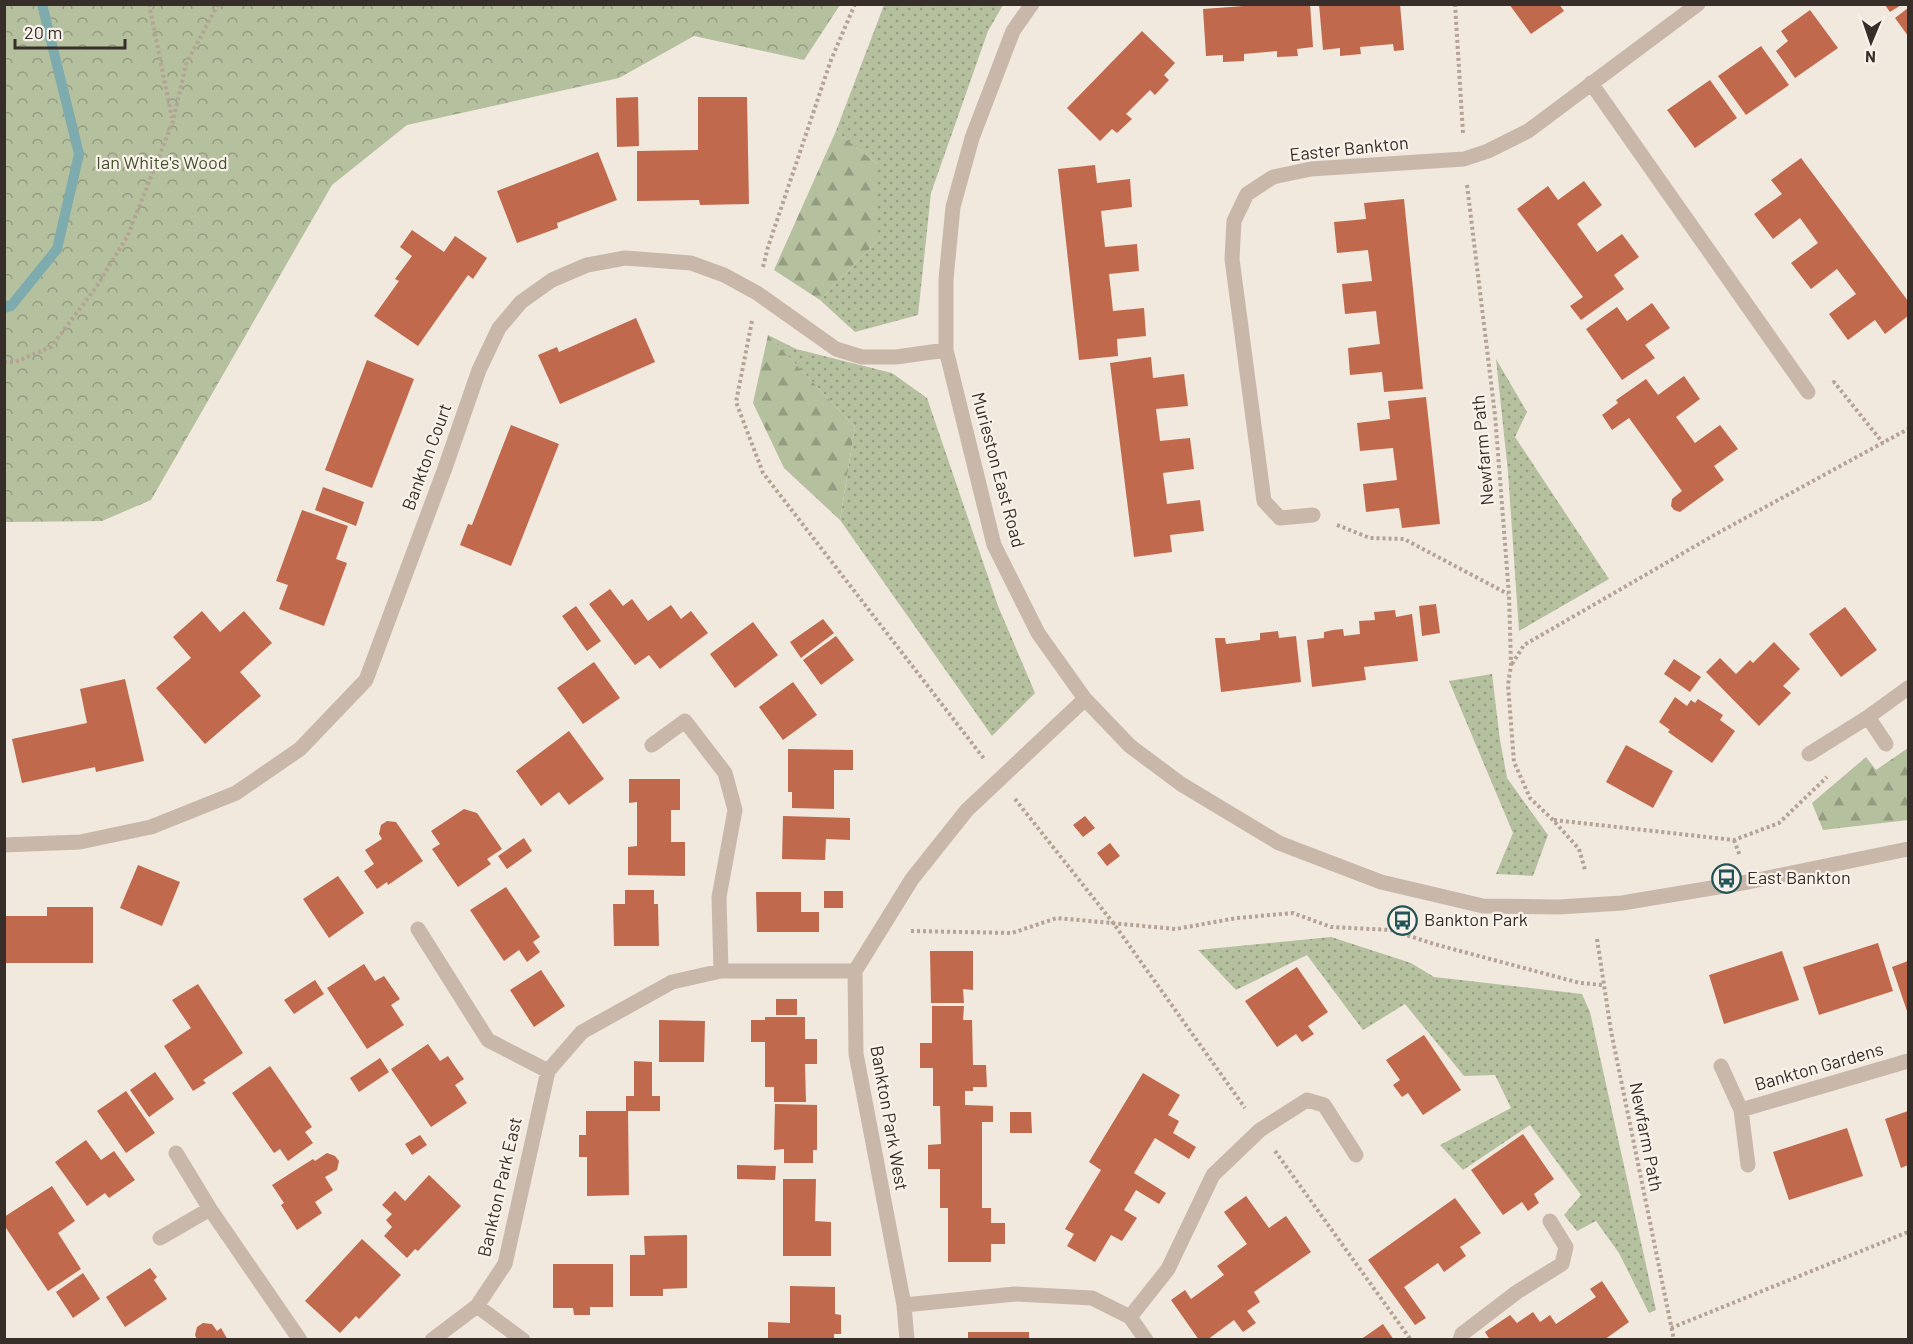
<svg xmlns="http://www.w3.org/2000/svg" width="1913" height="1344" font-family="Barlow,sans-serif">
<style>
.grass{fill:url(#grass-dots)}
.forest{fill:url(#forest-firs)}
.park{fill:url(#park-crowns)}
.lines{fill:none;stroke-linecap:round;stroke-linejoin:round}
.stream{stroke:#7eabad;stroke-width:10}
.building{fill:#c0694d}
.path{stroke:#b5a395;stroke-width:4;stroke-dasharray:3 3;stroke-linecap:butt}
.minor{stroke:#c9b8aa;stroke-width:15}
.labels{text-anchor:middle;stroke-width:4.5;stroke-linejoin:round;paint-order:stroke}
.street-label{font-size:18px;fill:#372e29;stroke:#f9f2ea}
.park-label{font-size:18px;fill:#46542e;stroke:#f9f2ea}
.poi-label{font-size:18px;fill:#372e29;stroke:#f9f2ea;text-anchor:start}
</style>
<defs>
<pattern id="grass-dots" width="8" height="8" patternUnits="userSpaceOnUse" patternTransform="scale(1.5)"><rect width="8" height="8" fill="#b5c09f"/><path d="M2 2h.1M6 6h.1" fill="none" stroke="#949c82" stroke-width="1.8" stroke-linecap="round"/></pattern>
<pattern id="forest-firs" width="22" height="20" patternUnits="userSpaceOnUse" patternTransform="scale(1.5)"><rect width="22" height="20" fill="#b5c09f"/><path d="M5 1l3.5 6h-7zM16 11l3.5 6h-7z" fill="#949c82"/></pattern>
<pattern id="park-crowns" width="20" height="18" patternUnits="userSpaceOnUse" patternTransform="scale(1.5)"><rect width="20" height="18" fill="#b5c09f"/><path d="M2 6a3 3 0 1 1 6 0M12 15a3 3 0 1 1 6 0" fill="none" stroke="#949c82"/></pattern>
</defs>
<rect width="100%" height="100%" fill="#f1e8de"/>
<path class="grass" d="M 884,5 L 1003,5 L 988,31 L 931,193 L 918,315 L 855,332 L 820,300 L 877,241 L 877,164 L 836,131 Z
M 768,335 L 796,349 L 892,373 L 927,398 L 998,606 L 1035,693 L 992,736 L 840,520 L 855,427 Z
M 1496,359 L 1527,412 L 1515,437 L 1609,579 L 1519,631 L 1508,472 Z
M 1492,674 L 1500,740 L 1507,778 L 1548,835 L 1533,876 L 1496,874 L 1513,833 L 1449,681 Z
M 1331,937 L 1411,963 L 1434,977 L 1582,994 L 1590,1012 L 1656,1310 L 1649,1313 L 1619,1253 L 1596,1221 L 1577,1231 L 1564,1215 L 1581,1195 L 1530,1125 L 1463,1170 L 1440,1145 L 1511,1108 L 1495,1075 L 1464,1076 L 1405,1004 L 1363,1030 L 1307,955 L 1236,990 L 1198,950 Z"/>
<path class="forest" d="M 836,131 L 877,164 L 877,241 L 820,300 L 774,270 Z
M 768,335 L 855,427 L 840,520 L 784,468 L 753,403 Z
M 1908,748 L 1908,820 L 1823,830 L 1812,803 L 1866,757 L 1876,770 Z"/>
<path class="park" d="M 4,5 L 5,4 L 840,5 L 804,60 L 694,36 L 619,78 L 407,125 L 332,185 L 151,500 L 102,521 L 5,522 Z"/>
<g class="lines">
<path class="stream" d="M 4,308 L 11,306 L 57,249 L 79,154 L 42,4"/>
</g>
<path class="building" d="M 1271,4 L 1310,4 L 1313,47 L 1297,49 L 1298,56 L 1277,57 L 1277,51 L 1244,54 L 1244,61 L 1223,62 L 1223,55 L 1206,56 L 1203,9 Z
M 1319,4 L 1400,4 L 1404,50 L 1394,51 L 1393,44 L 1360,47 L 1361,54 L 1340,56 L 1340,48 L 1323,50 Z
M 1509,4 L 1559,4 L 1564,11 L 1531,34 Z
M 1885,5 L 1901,5 L 1890,12 Z
M 1908,8 L 1908,36 L 1895,18 Z
M 1810,10 L 1838,48 L 1795,78 L 1776,51 L 1788,41 L 1781,31 Z
M 1142,31 L 1175,63 L 1164,75 L 1169,80 L 1155,95 L 1150,90 L 1126,114 L 1132,119 L 1117,133 L 1112,129 L 1100,141 L 1067,108 Z
M 1761,46 L 1789,85 L 1746,115 L 1718,76 Z
M 1710,80 L 1737,118 L 1695,148 L 1667,110 Z
M 638,97 L 639,146 L 617,147 L 616,98 Z
M 698,97 L 747,97 L 749,204 L 700,205 L 699,200 L 637,201 L 637,151 L 698,150 Z
M 598,152 L 617,200 L 557,223 L 558,228 L 517,243 L 497,191 Z
M 1801,158 L 1908,301 L 1908,316 L 1885,334 L 1875,320 L 1848,340 L 1829,314 L 1856,294 L 1837,269 L 1811,289 L 1791,263 L 1818,243 L 1800,218 L 1773,239 L 1754,214 L 1782,194 L 1771,180 Z
M 1095,165 L 1097,183 L 1130,179 L 1132,207 L 1101,211 L 1105,247 L 1137,244 L 1139,271 L 1109,274 L 1111,292 L 1113,311 L 1144,308 L 1146,336 L 1117,339 L 1118,356 L 1079,360 L 1058,169 Z
M 1584,181 L 1602,205 L 1577,224 L 1597,252 L 1622,234 L 1639,257 L 1614,275 L 1624,289 L 1581,320 L 1570,306 L 1583,297 L 1517,209 L 1548,186 L 1558,200 Z
M 1404,199 L 1423,389 L 1384,392 L 1382,372 L 1350,375 L 1348,348 L 1380,344 L 1378,329 L 1376,311 L 1345,314 L 1342,284 L 1372,281 L 1368,250 L 1337,253 L 1334,222 L 1366,219 L 1364,203 Z
M 412,230 L 444,252 L 455,236 L 487,258 L 473,279 L 468,275 L 418,346 L 374,316 L 399,281 L 395,279 L 412,256 L 400,247 Z
M 1652,303 L 1670,328 L 1645,345 L 1655,358 L 1622,380 L 1586,329 L 1617,307 L 1627,321 Z
M 636,318 L 655,362 L 560,404 L 538,355 L 557,347 L 559,352 Z
M 1151,357 L 1153,378 L 1184,374 L 1188,406 L 1156,409 L 1160,441 L 1190,438 L 1194,469 L 1163,473 L 1167,504 L 1200,500 L 1204,531 L 1170,535 L 1172,552 L 1134,557 L 1110,363 Z
M 367,360 L 414,379 L 372,488 L 325,470 Z
M 1684,376 L 1700,399 L 1676,417 L 1695,443 L 1720,425 L 1738,449 L 1714,466 L 1724,480 L 1680,512 L 1674,510 L 1671,506 L 1672,499 L 1682,491 L 1629,418 L 1612,430 L 1602,415 L 1618,403 L 1616,400 L 1646,379 L 1658,395 Z
M 1426,397 L 1440,524 L 1402,528 L 1399,508 L 1366,512 L 1363,484 L 1397,480 L 1393,448 L 1360,451 L 1357,423 L 1390,419 L 1388,401 Z
M 511,425 L 559,444 L 511,566 L 460,545 L 468,524 L 472,525 Z
M 323,487 L 364,502 L 356,526 L 315,510 Z
M 302,510 L 348,526 L 336,559 L 347,563 L 324,626 L 279,609 L 288,585 L 276,581 Z
M 610,589 L 623,606 L 632,599 L 648,621 L 671,605 L 681,619 L 691,611 L 708,633 L 660,669 L 649,655 L 635,665 L 589,604 Z
M 1436,604 L 1440,633 L 1422,636 L 1419,606 Z
M 576,606 L 601,641 L 587,651 L 562,616 Z
M 1845,607 L 1877,650 L 1841,677 L 1809,634 Z
M 1395,610 L 1396,617 L 1412,614 L 1418,661 L 1364,667 L 1366,680 L 1312,687 L 1307,640 L 1324,638 L 1324,632 L 1333,630 L 1343,629 L 1344,636 L 1360,634 L 1359,621 L 1375,620 L 1374,612 Z
M 202,611 L 220,632 L 244,611 L 272,643 L 240,672 L 261,696 L 205,744 L 156,688 L 191,658 L 173,637 Z
M 823,619 L 834,633 L 801,658 L 790,642 Z
M 753,622 L 778,655 L 735,688 L 710,654 Z
M 1278,631 L 1279,638 L 1296,636 L 1301,682 L 1221,692 L 1215,638 L 1225,638 L 1226,644 L 1260,640 L 1260,633 Z
M 836,636 L 854,660 L 821,685 L 803,660 Z
M 1774,642 L 1800,669 L 1783,686 L 1791,693 L 1759,726 L 1706,672 L 1720,658 L 1736,674 L 1750,660 L 1753,663 Z
M 1674,659 L 1701,677 L 1690,692 L 1664,674 Z
M 594,662 L 620,698 L 583,724 L 557,688 Z
M 125,679 L 144,761 L 96,772 L 95,767 L 22,783 L 12,739 L 87,723 L 80,689 Z
M 793,682 L 817,715 L 783,740 L 759,707 Z
M 1675,697 L 1687,706 L 1691,700 L 1695,703 L 1698,699 L 1723,715 L 1720,720 L 1735,731 L 1712,763 L 1668,732 L 1670,730 L 1659,722 Z
M 569,731 L 604,779 L 569,805 L 559,792 L 541,806 L 516,771 Z
M 1626,745 L 1673,771 L 1653,808 L 1606,782 Z
M 788,749 L 853,750 L 853,770 L 834,770 L 834,809 L 792,808 L 792,792 L 788,792 Z
M 629,779 L 680,779 L 680,810 L 671,810 L 671,842 L 685,842 L 685,876 L 628,875 L 628,847 L 637,846 L 637,802 L 629,803 Z
M 464,809 L 477,813 L 502,849 L 487,859 L 491,864 L 458,887 L 432,849 L 440,844 L 431,831 Z
M 783,816 L 850,818 L 850,840 L 826,839 L 825,860 L 782,859 Z
M 1085,816 L 1095,828 L 1083,837 L 1073,825 Z
M 387,821 L 396,822 L 423,861 L 388,885 L 387,882 L 377,889 L 364,871 L 374,864 L 365,850 L 382,839 L 379,834 L 381,825 Z
M 524,838 L 532,851 L 507,869 L 498,856 Z
M 1110,843 L 1120,856 L 1107,866 L 1097,853 Z
M 138,865 L 180,882 L 162,926 L 120,908 Z
M 338,876 L 364,913 L 329,938 L 303,899 Z
M 506,887 L 540,937 L 533,942 L 540,952 L 527,962 L 519,950 L 504,961 L 470,910 Z
M 625,890 L 654,890 L 654,904 L 658,904 L 659,946 L 614,946 L 613,904 L 625,904 Z
M 824,891 L 843,891 L 843,908 L 824,908 Z
M 756,892 L 801,892 L 801,912 L 819,912 L 819,932 L 757,932 Z
M 47,907 L 93,907 L 93,963 L 4,963 L 4,916 L 47,916 Z
M 1878,943 L 1893,991 L 1819,1015 L 1803,967 Z
M 930,951 L 973,951 L 973,990 L 963,989 L 964,1003 L 931,1003 Z
M 1782,951 L 1799,1000 L 1724,1024 L 1709,975 Z
M 1908,961 L 1908,1014 L 1892,967 Z
M 364,964 L 375,981 L 384,976 L 400,999 L 391,1005 L 404,1025 L 367,1049 L 327,988 Z
M 1297,967 L 1328,1012 L 1308,1026 L 1314,1034 L 1302,1042 L 1296,1034 L 1277,1047 L 1245,1001 Z
M 541,970 L 565,1006 L 534,1027 L 510,990 Z
M 315,980 L 324,994 L 294,1014 L 284,1000 Z
M 198,984 L 243,1053 L 203,1080 L 206,1083 L 193,1091 L 164,1046 L 191,1028 L 172,1000 Z
M 776,999 L 797,999 L 797,1015 L 776,1015 Z
M 932,1006 L 964,1006 L 963,1020 L 972,1020 L 973,1065 L 986,1065 L 987,1087 L 973,1087 L 973,1091 L 965,1091 L 965,1105 L 993,1106 L 993,1122 L 982,1122 L 982,1208 L 991,1208 L 991,1223 L 1005,1223 L 1005,1244 L 991,1244 L 991,1262 L 948,1262 L 948,1208 L 940,1208 L 940,1169 L 928,1169 L 928,1145 L 941,1144 L 940,1106 L 933,1106 L 933,1068 L 920,1068 L 920,1043 L 932,1043 Z
M 765,1017 L 805,1017 L 805,1039 L 817,1039 L 817,1064 L 805,1064 L 806,1102 L 774,1102 L 774,1087 L 765,1087 L 765,1042 L 751,1042 L 751,1020 L 765,1020 Z
M 659,1020 L 705,1021 L 704,1062 L 659,1062 Z
M 1424,1035 L 1461,1090 L 1423,1115 L 1408,1093 L 1402,1097 L 1393,1085 L 1400,1080 L 1386,1060 Z
M 428,1044 L 440,1061 L 448,1056 L 456,1068 L 464,1079 L 455,1085 L 467,1103 L 431,1127 L 391,1069 Z
M 380,1058 L 389,1072 L 359,1092 L 350,1078 Z
M 634,1061 L 652,1062 L 652,1096 L 660,1096 L 660,1111 L 628,1111 L 629,1195 L 587,1196 L 587,1157 L 579,1157 L 579,1135 L 586,1135 L 586,1111 L 626,1111 L 626,1096 L 634,1096 Z
M 270,1066 L 312,1127 L 305,1132 L 313,1143 L 288,1161 L 280,1149 L 274,1153 L 232,1093 Z
M 155,1072 L 174,1099 L 149,1117 L 130,1090 Z
M 1143,1073 L 1180,1095 L 1168,1115 L 1179,1121 L 1173,1133 L 1196,1147 L 1189,1159 L 1155,1138 L 1134,1173 L 1166,1193 L 1159,1204 L 1136,1190 L 1124,1210 L 1137,1218 L 1122,1241 L 1111,1235 L 1095,1262 L 1067,1246 L 1074,1234 L 1065,1229 L 1101,1170 L 1089,1162 Z
M 126,1091 L 155,1133 L 126,1153 L 97,1111 Z
M 775,1104 L 817,1105 L 817,1150 L 813,1150 L 813,1163 L 784,1163 L 784,1149 L 774,1150 Z
M 1908,1111 L 1908,1165 L 1901,1168 L 1885,1119 Z
M 1010,1112 L 1031,1112 L 1032,1133 L 1010,1133 Z
M 1847,1128 L 1863,1176 L 1789,1200 L 1773,1152 Z
M 1523,1134 L 1554,1179 L 1534,1194 L 1539,1203 L 1528,1211 L 1522,1202 L 1503,1215 L 1471,1170 Z
M 420,1135 L 427,1145 L 412,1155 L 405,1144 Z
M 86,1140 L 101,1160 L 114,1151 L 135,1180 L 109,1198 L 105,1193 L 87,1206 L 55,1162 Z
M 327,1153 L 335,1156 L 339,1161 L 337,1170 L 325,1177 L 333,1190 L 315,1202 L 322,1213 L 297,1230 L 281,1205 L 284,1203 L 272,1185 L 313,1159 L 315,1161 Z
M 737,1165 L 776,1166 L 775,1180 L 737,1179 Z
M 429,1175 L 461,1206 L 418,1251 L 415,1249 L 407,1258 L 384,1236 L 392,1227 L 386,1220 L 392,1214 L 382,1205 L 395,1191 L 405,1201 Z
M 783,1179 L 816,1179 L 815,1221 L 831,1222 L 831,1256 L 783,1256 Z
M 52,1186 L 75,1221 L 58,1233 L 81,1269 L 48,1291 L 4,1225 L 4,1217 Z
M 1246,1196 L 1269,1228 L 1286,1216 L 1311,1252 L 1254,1292 L 1260,1302 L 1247,1311 L 1256,1323 L 1243,1332 L 1234,1320 L 1207,1340 L 1199,1340 L 1171,1300 L 1185,1290 L 1191,1299 L 1224,1275 L 1217,1266 L 1247,1244 L 1224,1212 Z
M 1455,1198 L 1481,1233 L 1460,1247 L 1466,1256 L 1444,1272 L 1438,1263 L 1404,1287 L 1426,1318 L 1415,1325 L 1368,1260 Z
M 687,1235 L 687,1288 L 663,1289 L 663,1296 L 630,1296 L 630,1255 L 645,1255 L 644,1236 Z
M 362,1239 L 401,1275 L 359,1319 L 356,1316 L 340,1333 L 305,1301 Z
M 553,1264 L 613,1264 L 613,1307 L 590,1307 L 590,1315 L 574,1315 L 573,1308 L 553,1308 Z
M 150,1268 L 157,1277 L 154,1280 L 167,1299 L 125,1327 L 106,1297 Z
M 83,1273 L 100,1299 L 73,1318 L 56,1292 Z
M 1602,1281 L 1629,1322 L 1604,1340 L 1490,1340 L 1485,1332 L 1510,1315 L 1517,1323 L 1533,1312 L 1540,1322 L 1550,1315 L 1556,1324 L 1596,1297 L 1590,1289 Z
M 790,1286 L 835,1287 L 835,1314 L 841,1315 L 841,1334 L 834,1334 L 834,1340 L 768,1340 L 768,1322 L 790,1323 Z
M 203,1323 L 212,1324 L 217,1331 L 221,1328 L 228,1340 L 197,1340 L 195,1335 L 197,1327 Z
M 1383,1324 L 1394,1340 L 1360,1340 Z
M 968,1332 L 1029,1332 L 1029,1340 L 968,1340 Z"/>
<g class="lines">
<path class="path" d="M 149,4 L 172,118
M 1455,4 L 1463,133
M 1467,185 L 1495,415 L 1509,595 L 1511,665 L 1508,685 L 1514,762 L 1530,798 L 1553,820 L 1579,849 L 1585,870
M 763,267 L 768,247 L 831,60 L 855,4
M 752,321 L 736,402 L 763,473 L 985,760
M 4,362 L 15,362 L 51,347 L 97,286 L 128,235 L 173,121 L 186,64 L 218,4
M 1833,383 L 1834,382 L 1883,443
M 1337,525 L 1370,538 L 1404,539 L 1508,594
M 1512,664 L 1524,645 L 1716,534 L 1908,429
M 1015,799 L 1114,924 L 1245,1108
M 1554,820 L 1734,840 L 1779,823 L 1827,777
M 1734,840 L 1740,856
M 911,931 L 1012,933 L 1057,918 L 1176,929 L 1237,918 L 1293,913 L 1331,927 L 1391,930 L 1434,944 L 1580,983 L 1603,985
M 1597,939 L 1611,1031 L 1674,1340
M 1275,1151 L 1411,1340
M 1671,1328 L 1908,1232"/>
<path class="minor" d="M 1032,4 L 1013,31 L 972,138 L 953,207 L 946,279 L 946,350 L 994,545 L 1038,633 L 1085,699 L 1130,746 L 1181,784 L 1279,843 L 1381,882 L 1483,906 L 1559,907 L 1622,903 L 1748,882 L 1908,849
M 1591,83 L 1808,392
M 1313,515 L 1280,518 L 1264,501 L 1232,259 L 1234,221 L 1247,194 L 1273,177 L 1311,169 L 1464,159 L 1488,151 L 1528,131 L 1698,4
M 1886,744 L 1868,717 L 1908,688
M 652,745 L 685,721 L 725,773 L 735,810 L 719,897 L 721,971
M 1809,754 L 1868,717
M 4,845 L 80,842 L 151,827 L 236,793 L 300,749 L 366,680 L 445,468 L 479,370 L 499,328 L 521,302 L 552,280 L 587,265 L 625,258 L 691,263 L 724,275 L 757,293 L 836,349 L 862,357 L 896,357 L 946,350
M 418,929 L 488,1040 L 548,1071
M 1721,1066 L 1741,1110
M 176,1153 L 210,1209 L 300,1340
M 1748,1165 L 1741,1110 L 1908,1061
M 160,1238 L 210,1209
M 904,1305 L 1015,1294 L 1092,1298 L 1130,1317 L 1168,1269 L 1213,1175 L 1260,1130 L 1307,1100 L 1324,1105 L 1356,1155
M 477,1306 L 523,1340
M 1130,1317 L 1146,1340
M 432,1340 L 477,1306 L 505,1264 L 548,1071 L 582,1032 L 672,982 L 721,971 L 855,971
M 907,1340 L 904,1305 L 856,1054 L 855,971 L 912,879 L 967,810 L 1085,699
M 1460,1340 L 1462,1334 L 1517,1292 L 1562,1264 L 1566,1247 L 1550,1221"/>
</g>
<defs>
<symbol id="bus-ring" viewBox="-11 -11 22 22"><circle r="9.5" fill="#f9f2ea" stroke="#215357" stroke-width="1.5"/><path d="M-5-6H5V4H4V6H2V4H-2V6H-4V4H-5ZM-3.5-4V0h7V-4ZM-3.5 1.2v1.5H-2V1.2ZM2 1.2v1.5H3.5V1.2Z" fill="#215357"/></symbol>
</defs>
<g fill-rule="evenodd">
<use href="#bus-ring" x="1710" y="862" width="33" height="33"/>
<use href="#bus-ring" x="1386" y="904" width="33" height="33"/>
</g>
<g class="labels">
<g class="street-label">
<text transform="translate(1349 149) rotate(-6)" y="6">Easter Bankton</text>
<text transform="translate(1483 450) rotate(-95)" y="6">Newfarm Path</text>
<text transform="translate(427 457) rotate(-70)" y="6">Bankton Court</text>
<text transform="translate(998 470) rotate(75)" y="6">Murieston East Road</text>
<text transform="translate(1819 1067) rotate(-16)" y="6">Bankton Gardens</text>
<text transform="translate(889 1118) rotate(80)" y="6">Bankton Park West</text>
<text transform="translate(1646 1137) rotate(79)" y="6">Newfarm Path</text>
<text transform="translate(500 1187) rotate(-77)" y="6">Bankton Park East</text>
</g>
<g class="park-label">
<text x="162" y="169">Ian White's Wood</text>
</g>
<g class="poi-label">
<text x="1747" y="884">East Bankton</text>
<text x="1424" y="926">Bankton Park</text>
</g>
</g>
<rect width="1913" height="1344" fill="none" stroke="#372e29" stroke-width="12"/>
<g transform="translate(1871 42) rotate(182)" stroke="#f9f2ea" stroke-width="4.5" paint-order="stroke">
<path d="M0-4.5L10 22L0 15L-10 22Z" fill="#372e29"/>
<text y="-9" font-size="16" font-weight="bold" text-anchor="middle" fill="#372e29">N</text>
</g>
<path d="M15 39v9h110v-9" fill="none" stroke="#372e29" stroke-width="3"/>
<text x="24" y="39" font-size="18" fill="#372e29" stroke="#f9f2ea" stroke-width="4.5" paint-order="stroke">20 m</text>
</svg>
